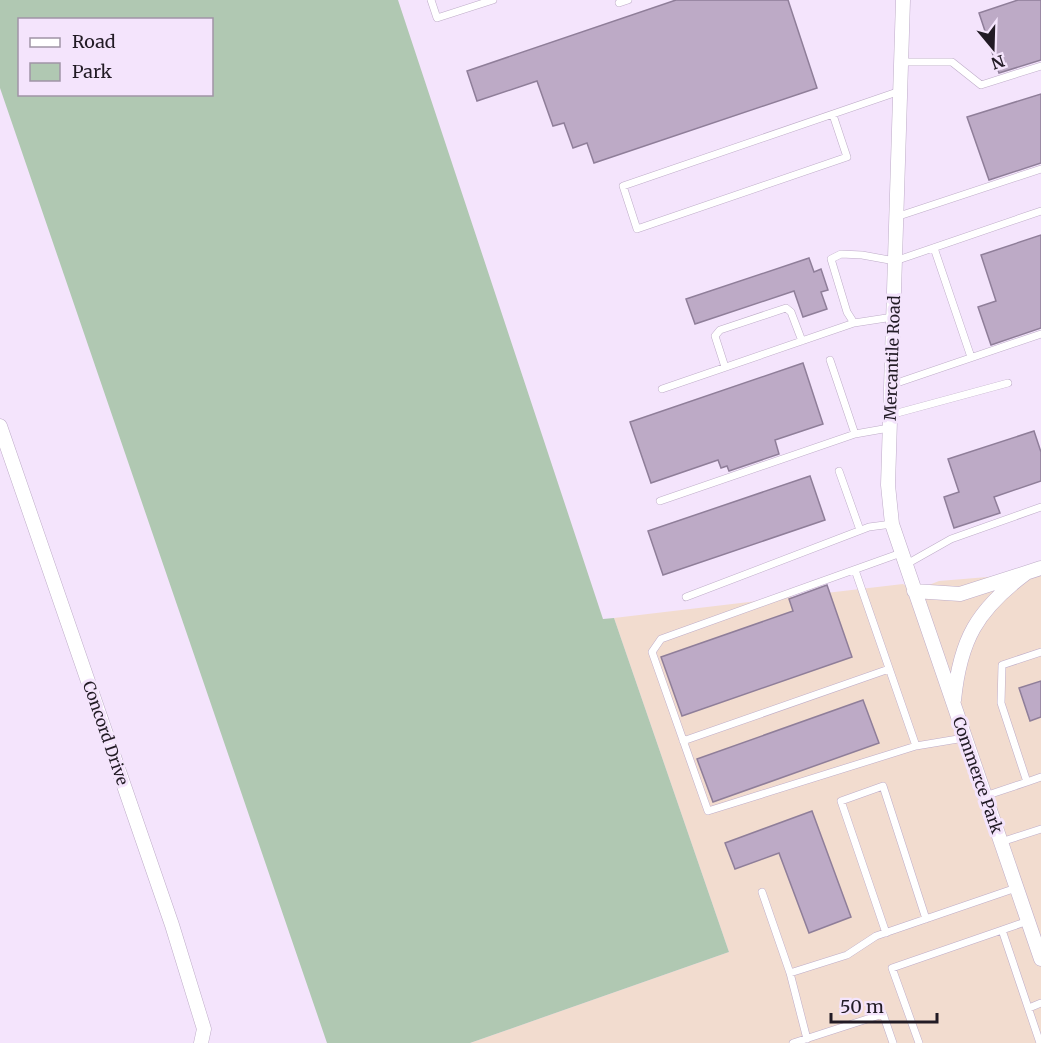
<svg xmlns="http://www.w3.org/2000/svg" width="1041" height="1043" font-family="Merriweather,serif">
<style>
.commercial{fill:#f2dccf}
.green{fill:#b0c8b2;fill-rule:evenodd}
.building{fill:#bdaac6;stroke:#8f7e99;stroke-width:1.5}
.lines{fill:none;stroke-linecap:round;stroke-linejoin:round}
.service-casing{stroke:#beacc8;stroke-width:8}
.minor-casing{stroke:#beacc8;stroke-width:15}
.service{stroke:#fff;stroke-width:7}
.minor{stroke:#fff;stroke-width:14}
.labels{text-anchor:middle;stroke-width:6;stroke-linejoin:round;paint-order:stroke}
.street-label{font-size:16px;fill:#221b25;stroke:#f4e4fc}
</style>
<rect width="100%" height="100%" fill="#f4e4fc"/>
<path class="commercial" d="M 1041,568 L 1041,1043 L 470,1043 L 729,952 L 614,618 L 903,584 L 914,591 L 939,581 L 1025,574 Z"/>
<path class="green" d="M 0,0 L 398,0 L 603,619 L 614,618 L 729,952 L 470,1043 L 327,1043 L 0,88 ZM 20,20 L 212,20 L 212,94 L 20,94 Z"/>
<path class="building" d="M 676,0 L 788,0 L 817,88 L 594,163 L 587,143 L 573,148 L 564,123 L 553,126 L 537,81 L 477,101 L 467,71 Z
M 1018,0 L 1041,0 L 1041,60 L 999,73 L 979,13 Z
M 1041,94 L 1041,163 L 989,180 L 967,117 Z
M 1041,235 L 1041,328 L 991,345 L 978,307 L 996,301 L 981,255 Z
M 809,258 L 814,272 L 821,269 L 828,290 L 821,292 L 827,309 L 803,317 L 794,291 L 695,324 L 686,299 Z
M 803,363 L 823,424 L 775,440 L 779,454 L 729,471 L 727,466 L 721,468 L 718,460 L 651,483 L 630,422 Z
M 1034,431 L 1041,452 L 1041,481 L 994,497 L 1000,513 L 954,528 L 944,497 L 959,492 L 948,459 Z
M 810,476 L 825,520 L 663,575 L 648,531 Z
M 827,585 L 852,657 L 682,716 L 661,657 L 793,611 L 789,599 Z
M 1041,681 L 1041,717 L 1030,721 L 1019,688 Z
M 863,700 L 879,743 L 713,802 L 697,759 Z
M 812,811 L 851,917 L 809,933 L 779,853 L 735,869 L 725,843 Z"/>
<g class="lines">
<defs>
<path id="service" d="M 431,0 L 437,18 L 493,0
M 619,3 L 628,0
M 901,62 L 952,62 L 981,85 L 1041,66
M 833,115 L 847,157 L 637,229 L 623,186 L 900,91
M 896,217 L 1041,169
M 934,248 L 971,357
M 893,317 L 854,323 L 847,312 L 831,259 L 841,254 L 862,255 L 895,261 L 1041,211
M 830,360 L 855,434
M 725,367 L 715,336 L 720,330 L 786,308 L 791,312 L 802,341
M 891,385 L 1041,334
M 662,389 L 854,323
M 890,415 L 1008,383
M 839,471 L 860,530
M 660,501 L 855,434 L 889,428
M 901,553 L 661,639 L 652,652 L 708,811 L 916,746
M 905,565 L 951,539 L 1041,507
M 855,570 L 916,746 L 964,738
M 686,597 L 869,527 L 892,524
M 1041,652 L 1002,665 L 1001,703 L 1027,782 L 1041,777
M 683,741 L 889,669
M 985,796 L 1027,782
M 1001,842 L 1041,829
M 762,892 L 790,973 L 807,1039
M 1002,930 L 1028,921
M 886,933 L 841,801 L 883,786 L 926,919
M 790,973 L 847,955 L 876,936 L 1016,888
M 1029,1008 L 1041,1003
M 793,1043 L 883,1014 L 893,1043
M 919,1043 L 892,968 L 1002,930 L 1040,1043"/>
<path id="minor" d="M 903,0 L 888,485 L 892,524 L 1041,959
M 0,426 L 172,925 L 204,1029 L 201,1043
M 914,591 L 960,594 L 1041,568
M 954,700 C 960,640 977,610 1025,574"/>
</defs>
<use href="#service" class="service-casing"/>
<use href="#minor" class="minor-casing"/>
<use href="#service" class="service"/>
<use href="#minor" class="minor"/>
</g>
<g class="labels">
<g class="street-label">
<text transform="translate(892 358) rotate(-88)" y="6">Mercantile Road</text>
<text transform="translate(106 733) rotate(71)" y="6">Concord Drive</text>
<text transform="translate(978 775) rotate(71)" y="6">Commerce Park</text>
</g>
</g>
<rect x="18" y="18" width="195" height="78" fill="#f4e4fc" stroke="#a094a6" stroke-width="1.5"/>
<rect x="30" y="38" width="30" height="9" fill="#ffffff" stroke="#a094a6" stroke-width="1.5"/>
<text x="72" y="48" font-size="18" fill="#221b25">Road</text>
<rect x="30" y="63" width="30" height="18" fill="#b0c8b2" stroke="#a094a6" stroke-width="1.5"/>
<text x="72" y="78" font-size="18" fill="#221b25">Park</text>
<g transform="translate(993 48) rotate(161)" stroke="#f4e4fc" stroke-width="4.5" paint-order="stroke">
<path d="M0-4.5L10 22L0 15L-10 22Z" fill="#221b25"/>
<text y="-9" font-size="16" font-weight="bold" text-anchor="middle" fill="#221b25">N</text>
</g>
<path d="M831 1013v9h106v-9" fill="none" stroke="#221b25" stroke-width="3"/>
<text x="840" y="1013" font-size="18" fill="#221b25" stroke="#f4e4fc" stroke-width="4.5" paint-order="stroke">50 m</text>
</svg>
